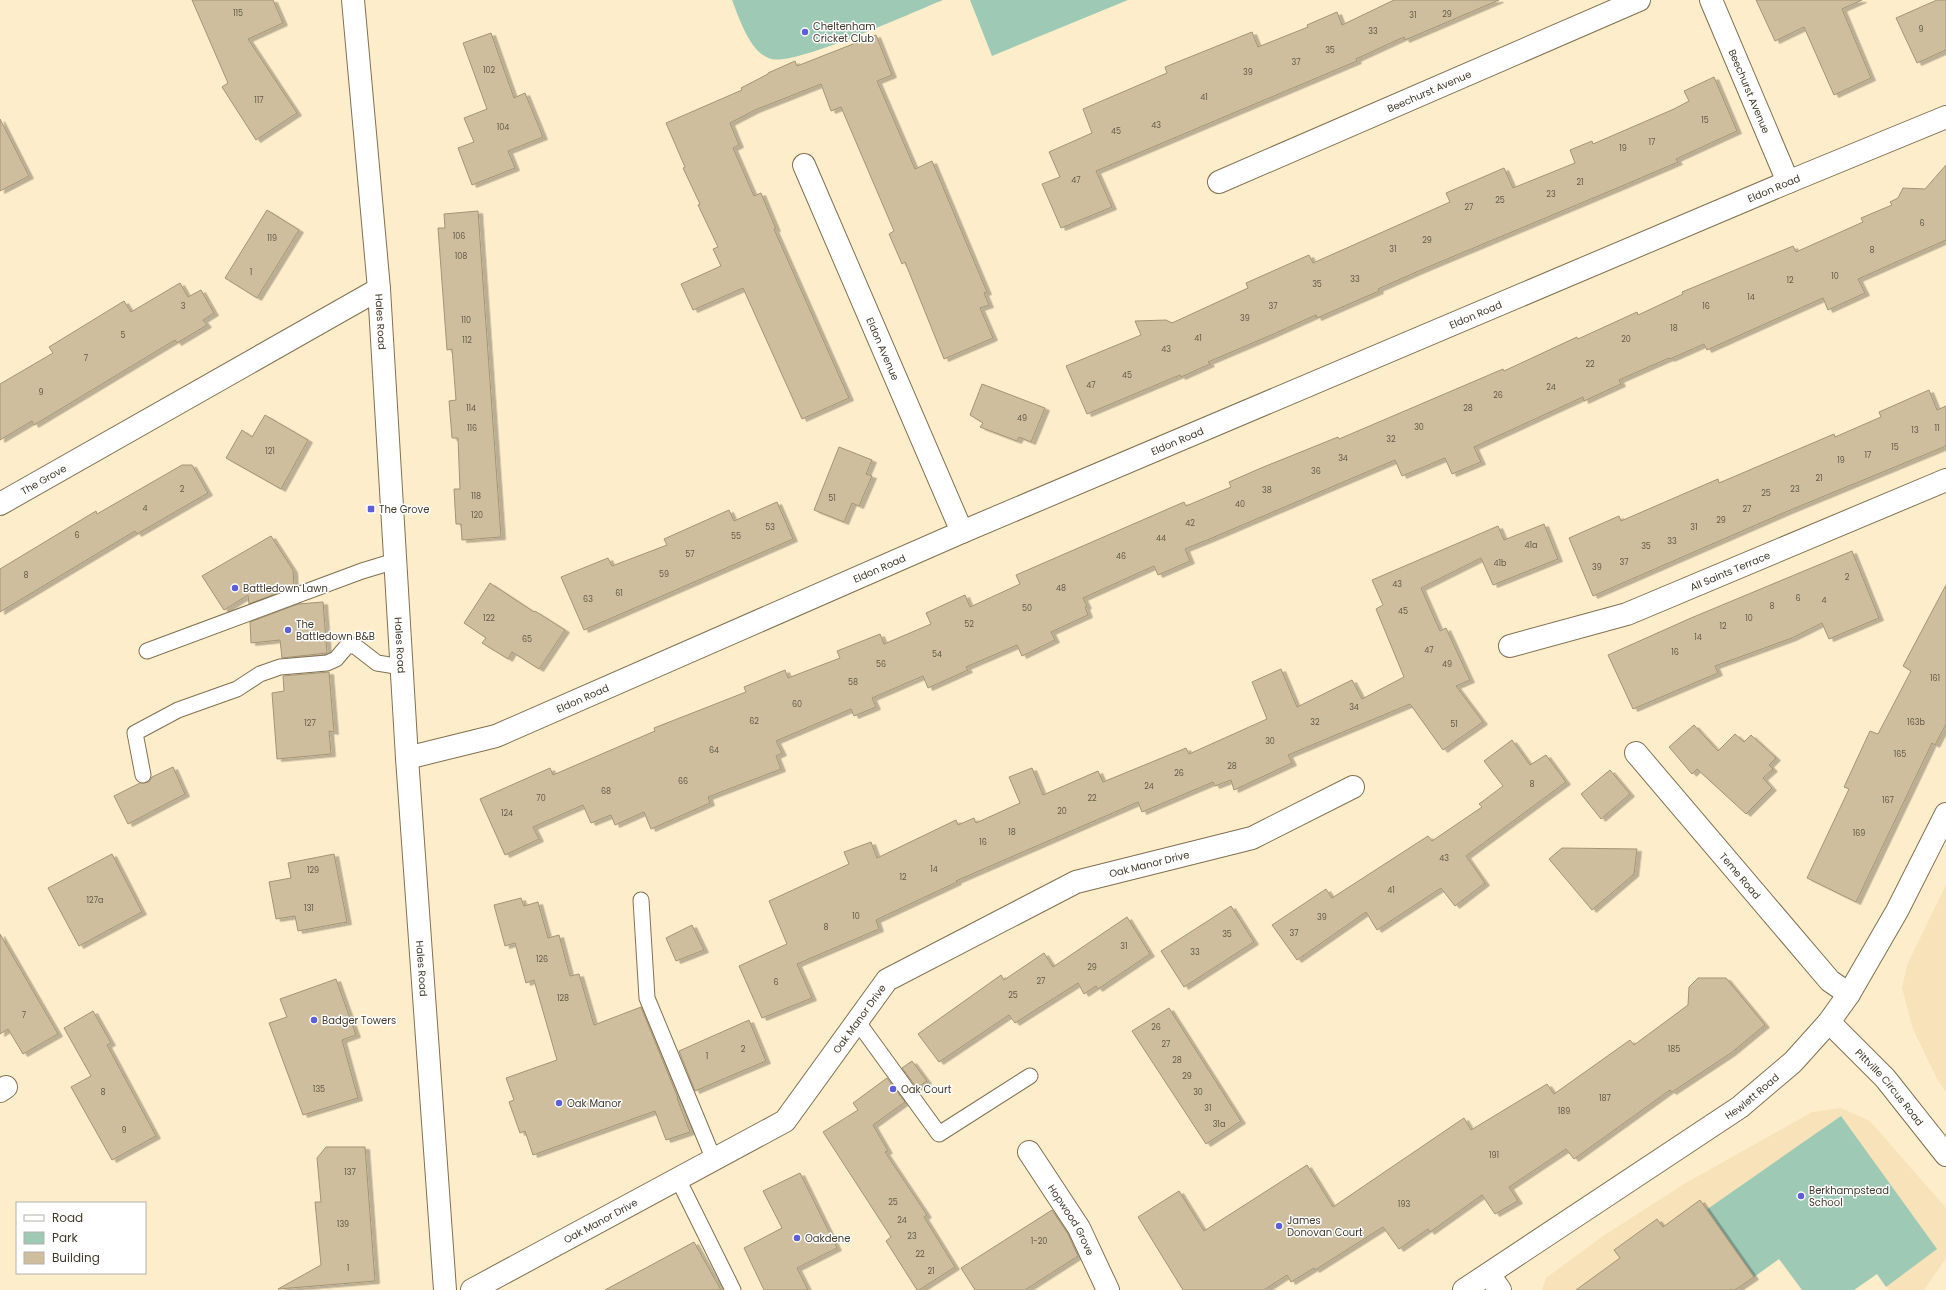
<svg xmlns="http://www.w3.org/2000/svg" width="1946" height="1290" font-family="Poppins,sans-serif">
<style>
.built{fill:#f7e2b9}
.green{fill:#9ecab5}
.building{fill:#cfbe9d;stroke:#a49474;filter:url(#shadow)}
.lines{fill:none;stroke-linecap:round;stroke-linejoin:round}
.lane-casing{stroke:#7f7051;stroke-width:17}
.street-casing{stroke:#7f7051;stroke-width:24}
.secondary-casing{stroke:#7f7051;stroke-width:24}
.lane{stroke:#fff;stroke-width:15}
.street{stroke:#fff;stroke-width:22}
.secondary{stroke:#fff;stroke-width:22}
.poi-dot{fill:#5c5fd7;stroke:#fff;stroke-width:1.5}
.labels{text-anchor:middle;stroke-width:3;stroke-linejoin:round;paint-order:stroke}
.number-label{font-size:8px;fill:#645a48}
.poi-label{font-size:10px;fill:#40392b;stroke:#fff;text-anchor:start}
.street-label{font-size:10px;fill:#40392b;stroke:#fff}
</style>
<defs>
<filter id="shadow"><feDropShadow dx="4.5" dy="2.5" stdDeviation="0" flood-color="#0004"/></filter>
</defs>
<rect width="100%" height="100%" fill="#feedca"/>
<path class="built" d="M 1946,885 L 1946,1092 L 1937,1079 L 1913,1029 L 1902,988 L 1907,965 Z
M 1841,1108 L 1870,1121 L 1946,1208 L 1946,1258 L 1924,1290 L 1889,1290 L 1877,1274 L 1854,1290 L 1802,1290 L 1779,1259 L 1735,1290 L 1542,1290 L 1546,1278 L 1603,1236 L 1684,1184 L 1812,1112 Z"/>
<path class="green" d="M 732,0 L 943,0 C 913,12 796,66 771,59 C 750,53 739,18 732,0 Z
M 970,0 L 1128,0 L 992,56 Z
M 1841,1116 L 1937,1249 L 1886,1287 L 1877,1274 L 1854,1290 L 1802,1290 L 1779,1259 L 1754,1277 L 1706,1210 Z"/>
<path class="building" d="M 192,0 L 273,0 L 283,23 L 248,39 L 297,113 L 256,140 L 222,87 L 228,83 Z
M 1394,0 L 1499,0 L 1405,40 L 1404,37 L 1356,59 L 1357,61 L 1096,171 L 1112,207 L 1061,228 L 1042,184 L 1060,177 L 1049,152 L 1092,133 L 1083,109 L 1167,73 L 1165,67 L 1252,32 L 1258,47 L 1308,27 L 1307,25 L 1337,12 L 1342,25 Z
M 1756,0 L 1862,0 L 1842,9 L 1871,78 L 1834,95 L 1804,27 L 1775,41 Z
M 1937,0 L 1946,0 L 1946,50 L 1917,63 L 1896,18 Z
M 491,33 L 514,98 L 525,93 L 543,137 L 508,151 L 515,168 L 472,185 L 458,148 L 474,142 L 464,118 L 487,109 L 463,43 Z
M 876,35 L 892,75 L 877,81 L 915,169 L 932,161 L 987,292 L 984,293 L 989,305 L 980,308 L 993,338 L 944,359 L 905,262 L 902,264 L 889,234 L 894,231 L 841,107 L 831,111 L 821,84 L 755,110 L 730,123 L 739,145 L 733,148 L 754,196 L 761,193 L 776,229 L 774,229 L 849,398 L 802,419 L 743,288 L 693,310 L 681,284 L 721,266 L 713,249 L 718,247 L 698,205 L 700,204 L 683,168 L 685,167 L 666,123 L 742,90 L 741,88 L 768,74 L 768,73 L 795,61 L 797,66 Z
M 1714,77 L 1737,131 L 1676,159 L 1678,162 L 1622,186 L 1421,270 L 1378,289 L 1379,291 L 1317,318 L 1316,315 L 1269,336 L 1208,362 L 1210,364 L 1181,377 L 1180,375 L 1087,414 L 1066,366 L 1141,335 L 1135,321 L 1166,320 L 1172,323 L 1248,288 L 1246,283 L 1309,255 L 1313,263 L 1450,202 L 1446,193 L 1504,168 L 1513,188 L 1575,163 L 1570,150 L 1592,141 L 1593,144 L 1674,109 L 1689,101 L 1684,91 Z
M 0,119 L 29,176 L 0,191 Z
M 1946,165 L 1946,240 L 1858,279 L 1865,293 L 1828,310 L 1823,298 L 1707,350 L 1704,344 L 1670,359 L 1669,358 L 1619,380 L 1621,384 L 1584,401 L 1583,397 L 1474,447 L 1481,462 L 1452,474 L 1445,458 L 1402,476 L 1395,460 L 1212,538 L 1185,549 L 1190,561 L 1158,575 L 1154,566 L 1083,598 L 1087,606 L 1085,607 L 1088,615 L 1051,632 L 1055,640 L 1022,656 L 1017,645 L 966,667 L 968,670 L 928,688 L 923,676 L 872,698 L 876,707 L 854,716 L 851,709 L 776,741 L 782,753 L 776,756 L 781,769 L 708,797 L 710,803 L 651,829 L 644,812 L 615,825 L 611,815 L 591,823 L 583,805 L 533,827 L 539,839 L 505,855 L 480,799 L 550,768 L 553,775 L 655,731 L 654,728 L 746,692 L 744,687 L 785,670 L 788,678 L 840,658 L 837,651 L 880,634 L 884,644 L 931,624 L 926,613 L 965,595 L 970,607 L 1020,584 L 1016,575 L 1184,502 L 1186,506 L 1231,487 L 1229,482 L 1261,468 L 1338,437 L 1339,439 L 1503,369 L 1504,371 L 1577,337 L 1578,339 L 1637,312 L 1638,315 L 1683,294 L 1682,292 L 1793,246 L 1796,252 L 1863,222 L 1861,218 L 1892,205 L 1890,202 L 1898,198 L 1903,188 L 1925,189 Z
M 267,210 L 299,230 L 257,298 L 225,278 Z
M 478,211 L 501,537 L 462,540 L 461,524 L 456,524 L 454,489 L 460,489 L 458,438 L 452,438 L 449,401 L 456,400 L 452,349 L 447,350 L 438,228 L 445,228 L 444,214 Z
M 180,283 L 188,297 L 201,290 L 214,313 L 203,320 L 207,325 L 177,343 L 175,340 L 34,425 L 32,421 L 0,440 L 0,384 L 53,353 L 49,347 L 124,301 L 131,312 Z
M 982,384 L 1045,408 L 1031,442 L 1019,437 L 1017,441 L 980,427 L 983,423 L 970,415 Z
M 1929,390 L 1937,410 L 1946,406 L 1946,446 L 1788,511 L 1593,596 L 1569,538 L 1619,516 L 1621,521 L 1718,479 L 1719,483 L 1834,434 L 1835,437 L 1881,417 L 1879,412 Z
M 265,415 L 308,440 L 281,489 L 226,458 L 242,430 L 252,437 Z
M 839,447 L 872,460 L 866,474 L 872,476 L 859,506 L 852,503 L 844,522 L 814,510 Z
M 182,465 L 192,465 L 208,493 L 137,534 L 135,531 L 0,612 L 0,569 L 96,511 L 97,514 Z
M 777,502 L 793,539 L 584,630 L 561,577 L 608,558 L 612,566 L 667,545 L 664,539 L 729,510 L 734,521 Z
M 1544,524 L 1558,559 L 1493,585 L 1481,558 L 1421,588 L 1440,631 L 1446,628 L 1470,680 L 1456,686 L 1483,722 L 1443,750 L 1410,704 L 1288,755 L 1292,763 L 1234,790 L 1231,780 L 1215,786 L 1213,782 L 1142,812 L 1138,802 L 956,881 L 957,882 L 876,920 L 879,929 L 797,964 L 812,998 L 762,1018 L 739,966 L 787,944 L 769,901 L 849,864 L 844,852 L 871,842 L 877,858 L 956,820 L 958,825 L 974,818 L 976,823 L 1020,803 L 1009,777 L 1032,768 L 1043,795 L 1098,771 L 1103,782 L 1186,748 L 1189,754 L 1267,719 L 1252,682 L 1281,669 L 1297,707 L 1352,680 L 1362,699 L 1404,677 L 1376,609 L 1383,605 L 1372,580 L 1498,526 L 1504,540 Z
M 271,536 L 293,570 L 294,587 L 249,604 L 248,595 L 224,610 L 202,576 Z
M 1852,551 L 1879,618 L 1829,639 L 1822,623 L 1792,638 L 1715,666 L 1718,673 L 1633,709 L 1608,655 L 1691,618 Z
M 490,583 L 534,612 L 535,611 L 565,630 L 539,669 L 512,652 L 508,659 L 482,643 L 486,638 L 464,623 Z
M 1946,585 L 1946,724 L 1935,745 L 1932,743 L 1856,902 L 1807,878 L 1849,789 L 1844,787 L 1870,731 L 1878,734 L 1911,671 L 1903,666 Z
M 323,602 L 327,653 L 282,658 L 280,640 L 251,643 L 250,622 L 298,604 Z
M 329,672 L 334,732 L 329,731 L 331,754 L 277,759 L 272,693 L 284,691 L 283,676 Z
M 1694,725 L 1718,751 L 1735,734 L 1744,742 L 1751,735 L 1776,758 L 1769,765 L 1773,769 L 1763,778 L 1772,788 L 1746,814 L 1697,769 L 1692,774 L 1669,747 Z
M 1512,740 L 1530,765 L 1546,755 L 1566,782 L 1466,856 L 1485,883 L 1455,906 L 1441,888 L 1377,930 L 1366,912 L 1297,960 L 1272,925 L 1326,889 L 1332,898 L 1428,836 L 1432,841 L 1482,807 L 1479,804 L 1503,786 L 1484,761 Z
M 173,767 L 185,794 L 128,824 L 114,796 L 140,783 L 149,782 L 152,777 Z
M 1610,770 L 1630,794 L 1601,819 L 1581,794 Z
M 1562,848 L 1637,849 L 1634,874 L 1592,910 L 1549,859 Z
M 112,854 L 142,912 L 79,946 L 48,888 Z
M 334,854 L 347,922 L 298,931 L 295,916 L 276,919 L 269,882 L 291,878 L 288,863 Z
M 521,898 L 524,906 L 538,902 L 548,938 L 559,935 L 570,976 L 579,974 L 594,1025 L 641,1007 L 678,1098 L 677,1098 L 690,1132 L 666,1140 L 655,1111 L 533,1155 L 525,1131 L 520,1133 L 509,1102 L 514,1100 L 506,1078 L 557,1060 L 534,980 L 526,983 L 515,943 L 505,946 L 494,905 Z
M 1231,906 L 1254,942 L 1184,987 L 1161,951 Z
M 1127,917 L 1150,954 L 1098,989 L 1096,986 L 1084,994 L 1078,983 L 1015,1023 L 1009,1015 L 939,1062 L 918,1034 L 1001,975 L 1004,980 L 1044,953 L 1053,967 Z
M 692,925 L 704,950 L 676,961 L 666,938 Z
M 0,934 L 58,1034 L 23,1054 L 8,1029 L 0,1034 Z
M 1698,978 L 1726,978 L 1765,1025 L 1731,1053 L 1672,1092 L 1670,1090 L 1574,1159 L 1566,1149 L 1509,1187 L 1518,1201 L 1495,1214 L 1482,1195 L 1430,1232 L 1428,1229 L 1399,1249 L 1383,1227 L 1315,1270 L 1314,1268 L 1291,1282 L 1287,1275 L 1264,1290 L 1183,1290 L 1138,1217 L 1179,1191 L 1204,1231 L 1307,1165 L 1333,1207 L 1464,1118 L 1471,1130 L 1547,1084 L 1554,1094 L 1630,1040 L 1634,1045 L 1688,1005 L 1689,987 Z
M 336,979 L 356,1035 L 342,1040 L 358,1098 L 303,1115 L 269,1023 L 287,1017 L 280,999 Z
M 1169,1008 L 1241,1121 L 1206,1144 L 1132,1031 Z
M 93,1011 L 111,1043 L 107,1045 L 156,1136 L 112,1160 L 71,1087 L 91,1076 L 64,1028 Z
M 749,1020 L 766,1061 L 695,1091 L 679,1051 Z
M 912,1061 L 927,1081 L 917,1088 L 902,1068 Z
M 887,1078 L 905,1102 L 873,1125 L 888,1151 L 885,1152 L 927,1215 L 924,1217 L 955,1267 L 919,1290 L 917,1290 L 886,1241 L 891,1237 L 823,1132 L 858,1110 L 853,1103 Z
M 326,1147 L 365,1147 L 375,1281 L 278,1289 L 321,1265 L 315,1202 L 321,1202 L 317,1158 Z
M 800,1173 L 837,1248 L 797,1268 L 808,1290 L 764,1290 L 744,1248 L 782,1228 L 763,1191 Z
M 1700,1200 L 1754,1277 L 1735,1290 L 1576,1290 L 1620,1258 L 1614,1250 L 1657,1219 L 1663,1227 Z
M 1052,1210 L 1068,1234 L 1078,1256 L 1025,1290 L 975,1290 L 961,1268 Z
M 694,1242 L 721,1290 L 605,1290 Z"/>
<g class="lines">
<defs>
<path id="lane" d="M 147,651 L 362,571 L 395,561
M 143,775 L 135,733 L 178,710 L 237,689 L 260,674 L 280,667 L 327,663 L 336,659 L 347,646 L 355,646 L 377,663 L 402,667
M 641,900 L 647,998 L 714,1160
M 857,1021 L 939,1134 L 1030,1076
M 678,1179 L 733,1290"/>
<g id="street">
<path id="s1" d="M 1711,0 L 1788,182"/>
<path id="s2" d="M 804,165 L 962,532"/>
<path id="s3" d="M 1219,182 L 1639,0"/>
<path id="s4" d="M 0,504 L 379,289"/>
<path id="s5" d="M 1510,646 L 1627,614 L 1946,480"/>
<path id="s6" d="M 1636,753 L 1830,981 L 1849,994"/>
<path id="s7" d="M 407,758 L 496,736 L 962,532 L 1788,182 L 1946,117"/>
<path d="M 0,1091 L 6,1087"/>
<path id="s8" d="M 1029,1152 L 1079,1228 L 1108,1290"/>
<path d="M 1489,1274 L 1500,1290"/>
<path id="s9" d="M 472,1290 L 785,1121 L 887,980 L 1076,882 L 1252,838 L 1353,787"/>
</g>
<g id="secondary">
<path id="s10" d="M 353,0 L 379,289 L 407,758 L 445,1290"/>
<path id="s11" d="M 1829,1022 L 1885,1078 L 1946,1155"/>
<path id="s12" d="M 1464,1290 L 1740,1107 L 1793,1062 L 1829,1022 L 1849,994 L 1897,911 L 1946,814"/>
</g>
</defs>
<use href="#lane" class="lane-casing"/>
<use href="#street" class="street-casing"/>
<use href="#secondary" class="secondary-casing"/>
<use href="#lane" class="lane"/>
<use href="#street" class="street"/>
<use href="#secondary" class="secondary"/>
</g>
<g class="poi-dot">
<circle cx="805" cy="32" r="4"/>
<rect x="367" y="505" width="8" height="8" rx="2"/>
<circle cx="235" cy="588" r="4"/>
<circle cx="288" cy="630" r="4"/>
<circle cx="314" cy="1020" r="4"/>
<circle cx="893" cy="1089" r="4"/>
<circle cx="559" cy="1103" r="4"/>
<circle cx="1801" cy="1196" r="4"/>
<circle cx="1279" cy="1226" r="4"/>
<circle cx="797" cy="1238" r="4"/>
</g>
<g class="labels">
<g class="number-label">
<text x="238" y="16">115</text>
<text x="1447" y="17">29</text>
<text x="1413" y="18">31</text>
<text x="1921" y="32">9</text>
<text x="1373" y="34">33</text>
<text x="1330" y="53">35</text>
<text x="1296" y="65">37</text>
<text x="489" y="73">102</text>
<text x="1248" y="75">39</text>
<text x="1204" y="100">41</text>
<text x="259" y="103">117</text>
<text x="1705" y="123">15</text>
<text x="1156" y="128">43</text>
<text x="503" y="130">104</text>
<text x="1116" y="134">45</text>
<text x="1652" y="145">17</text>
<text x="1623" y="151">19</text>
<text x="1076" y="183">47</text>
<text x="1580" y="185">21</text>
<text x="1551" y="197">23</text>
<text x="1500" y="203">25</text>
<text x="1469" y="210">27</text>
<text x="1922" y="226">6</text>
<text x="459" y="239">106</text>
<text x="272" y="241">119</text>
<text x="1427" y="243">29</text>
<text x="1393" y="252">31</text>
<text x="1872" y="253">8</text>
<text x="461" y="259">108</text>
<text x="251" y="275">1</text>
<text x="1835" y="279">10</text>
<text x="1355" y="282">33</text>
<text x="1790" y="283">12</text>
<text x="1317" y="287">35</text>
<text x="1751" y="300">14</text>
<text x="183" y="309">3</text>
<text x="1273" y="309">37</text>
<text x="1706" y="309">16</text>
<text x="1245" y="321">39</text>
<text x="466" y="323">110</text>
<text x="1674" y="331">18</text>
<text x="123" y="338">5</text>
<text x="1198" y="341">41</text>
<text x="1626" y="342">20</text>
<text x="467" y="343">112</text>
<text x="1166" y="352">43</text>
<text x="86" y="361">7</text>
<text x="1590" y="367">22</text>
<text x="1127" y="378">45</text>
<text x="1091" y="388">47</text>
<text x="1551" y="390">24</text>
<text x="41" y="395">9</text>
<text x="1498" y="398">26</text>
<text x="471" y="411">114</text>
<text x="1468" y="411">28</text>
<text x="1022" y="421">49</text>
<text x="1419" y="430">30</text>
<text x="472" y="431">116</text>
<text x="1937" y="431">11</text>
<text x="1915" y="433">13</text>
<text x="1391" y="442">32</text>
<text x="1895" y="450">15</text>
<text x="270" y="454">121</text>
<text x="1868" y="458">17</text>
<text x="1343" y="461">34</text>
<text x="1841" y="463">19</text>
<text x="1316" y="474">36</text>
<text x="1819" y="481">21</text>
<text x="182" y="492">2</text>
<text x="1795" y="492">23</text>
<text x="1267" y="493">38</text>
<text x="1766" y="496">25</text>
<text x="476" y="499">118</text>
<text x="832" y="501">51</text>
<text x="1240" y="507">40</text>
<text x="145" y="511">4</text>
<text x="1747" y="512">27</text>
<text x="477" y="518">120</text>
<text x="1721" y="523">29</text>
<text x="1190" y="526">42</text>
<text x="770" y="530">53</text>
<text x="1694" y="530">31</text>
<text x="77" y="538">6</text>
<text x="736" y="539">55</text>
<text x="1161" y="541">44</text>
<text x="1672" y="544">33</text>
<text x="1531" y="548">41a</text>
<text x="1646" y="549">35</text>
<text x="690" y="557">57</text>
<text x="1121" y="559">46</text>
<text x="1624" y="565">37</text>
<text x="1500" y="566">41b</text>
<text x="1597" y="570">39</text>
<text x="664" y="577">59</text>
<text x="26" y="578">8</text>
<text x="1847" y="580">2</text>
<text x="1397" y="587">43</text>
<text x="1061" y="591">48</text>
<text x="619" y="596">61</text>
<text x="1798" y="601">6</text>
<text x="588" y="602">63</text>
<text x="1824" y="603">4</text>
<text x="1772" y="609">8</text>
<text x="1027" y="611">50</text>
<text x="1403" y="614">45</text>
<text x="489" y="621">122</text>
<text x="1749" y="621">10</text>
<text x="969" y="627">52</text>
<text x="1723" y="629">12</text>
<text x="1698" y="640">14</text>
<text x="527" y="642">65</text>
<text x="1429" y="653">47</text>
<text x="1675" y="655">16</text>
<text x="937" y="657">54</text>
<text x="881" y="667">56</text>
<text x="1447" y="667">49</text>
<text x="1935" y="681">161</text>
<text x="853" y="685">58</text>
<text x="797" y="707">60</text>
<text x="1354" y="710">34</text>
<text x="754" y="724">62</text>
<text x="1315" y="725">32</text>
<text x="1916" y="725">163b</text>
<text x="310" y="726">127</text>
<text x="1454" y="727">51</text>
<text x="1270" y="744">30</text>
<text x="714" y="753">64</text>
<text x="1900" y="757">165</text>
<text x="1232" y="769">28</text>
<text x="1179" y="776">26</text>
<text x="683" y="784">66</text>
<text x="1532" y="787">8</text>
<text x="1149" y="789">24</text>
<text x="606" y="794">68</text>
<text x="541" y="801">70</text>
<text x="1092" y="801">22</text>
<text x="1888" y="803">167</text>
<text x="1062" y="814">20</text>
<text x="507" y="816">124</text>
<text x="1012" y="835">18</text>
<text x="1859" y="836">169</text>
<text x="983" y="845">16</text>
<text x="1444" y="861">43</text>
<text x="934" y="872">14</text>
<text x="313" y="873">129</text>
<text x="903" y="880">12</text>
<text x="1391" y="893">41</text>
<text x="95" y="903">127a</text>
<text x="309" y="911">131</text>
<text x="856" y="919">10</text>
<text x="1322" y="920">39</text>
<text x="826" y="930">8</text>
<text x="1294" y="936">37</text>
<text x="1227" y="937">35</text>
<text x="1124" y="949">31</text>
<text x="1195" y="955">33</text>
<text x="542" y="962">126</text>
<text x="1092" y="970">29</text>
<text x="1041" y="984">27</text>
<text x="776" y="985">6</text>
<text x="1013" y="998">25</text>
<text x="563" y="1001">128</text>
<text x="24" y="1018">7</text>
<text x="1156" y="1030">26</text>
<text x="1166" y="1047">27</text>
<text x="743" y="1052">2</text>
<text x="1674" y="1052">185</text>
<text x="707" y="1059">1</text>
<text x="1177" y="1063">28</text>
<text x="1187" y="1079">29</text>
<text x="319" y="1092">135</text>
<text x="103" y="1095">8</text>
<text x="1198" y="1095">30</text>
<text x="1605" y="1101">187</text>
<text x="1208" y="1111">31</text>
<text x="1564" y="1114">189</text>
<text x="1219" y="1127">31a</text>
<text x="124" y="1133">9</text>
<text x="1494" y="1158">191</text>
<text x="350" y="1175">137</text>
<text x="893" y="1205">25</text>
<text x="1404" y="1207">193</text>
<text x="902" y="1223">24</text>
<text x="343" y="1227">139</text>
<text x="912" y="1239">23</text>
<text x="1039" y="1244">1-20</text>
<text x="920" y="1257">22</text>
<text x="348" y="1271">1</text>
<text x="931" y="1274">21</text>
</g>
<g class="poi-label">
<text x="813" y="30">Cheltenham<tspan x="813" dy="12">Cricket Club</tspan></text>
<text x="379" y="513">The Grove</text>
<text x="243" y="592">Battledown Lawn</text>
<text x="296" y="628">The<tspan x="296" dy="12">Battledown B&amp;B</tspan></text>
<text x="322" y="1024">Badger Towers</text>
<text x="901" y="1093">Oak Court</text>
<text x="567" y="1107">Oak Manor</text>
<text x="1809" y="1194">Berkhampstead<tspan x="1809" dy="12">School</tspan></text>
<text x="1287" y="1224">James<tspan x="1287" dy="12">Donovan Court</tspan></text>
<text x="805" y="1242">Oakdene</text>
</g>
<g class="street-label">
<text dy="4" stroke="none"><textPath href="#s3" startOffset="229">Beechurst Avenue</textPath></text>
<text dy="4" stroke="none"><textPath href="#s1" startOffset="99">Beechurst Avenue</textPath></text>
<text dy="4" stroke="none"><textPath href="#s7" startOffset="1482">Eldon Road</textPath></text>
<text dy="4" stroke="none"><textPath href="#s7" startOffset="1158">Eldon Road</textPath></text>
<text dy="4" stroke="none"><textPath href="#s10" startOffset="323">Hales Road</textPath></text>
<text dy="4" stroke="none"><textPath href="#s2" startOffset="200">Eldon Avenue</textPath></text>
<text dy="4" stroke="none"><textPath href="#s7" startOffset="834">Eldon Road</textPath></text>
<text dy="4" stroke="none"><textPath href="#s4" startOffset="50">The Grove</textPath></text>
<text dy="4" stroke="none"><textPath href="#s7" startOffset="510">Eldon Road</textPath></text>
<text dy="4" stroke="none"><textPath href="#s5" startOffset="233">All Saints Terrace</textPath></text>
<text dy="4" stroke="none"><textPath href="#s10" startOffset="647">Hales Road</textPath></text>
<text dy="4" stroke="none"><textPath href="#s7" startOffset="186">Eldon Road</textPath></text>
<text dy="4" stroke="none"><textPath href="#s9" startOffset="818">Oak Manor Drive</textPath></text>
<text dy="4" stroke="none"><textPath href="#s6" startOffset="161">Teme Road</textPath></text>
<text dy="4" stroke="none"><textPath href="#s10" startOffset="971">Hales Road</textPath></text>
<text dy="4" stroke="none"><textPath href="#s9" startOffset="482">Oak Manor Drive</textPath></text>
<text dy="4" stroke="none"><textPath href="#s11" startOffset="89">Pittville Circus Road</textPath></text>
<text dy="4" stroke="none"><textPath href="#s12" startOffset="347">Hewlett Road</textPath></text>
<text dy="4" stroke="none"><textPath href="#s8" startOffset="80">Hopwood Grove</textPath></text>
<text dy="4" stroke="none"><textPath href="#s9" startOffset="146">Oak Manor Drive</textPath></text>
</g>
</g>
<rect x="16" y="1202" width="130" height="72" fill="#ffffff" stroke="#b3b0aa"/>
<rect x="24" y="1215" width="20" height="6" fill="#ffffff" stroke="#b3b0aa"/>
<text x="52" y="1222" font-size="12" fill="#40392b">Road</text>
<rect x="24" y="1232" width="20" height="12" fill="#9ecab5" stroke="#b3b0aa"/>
<text x="52" y="1242" font-size="12" fill="#40392b">Park</text>
<rect x="24" y="1252" width="20" height="12" fill="#cfbe9d" stroke="#b3b0aa"/>
<text x="52" y="1262" font-size="12" fill="#40392b">Building</text>
</svg>
